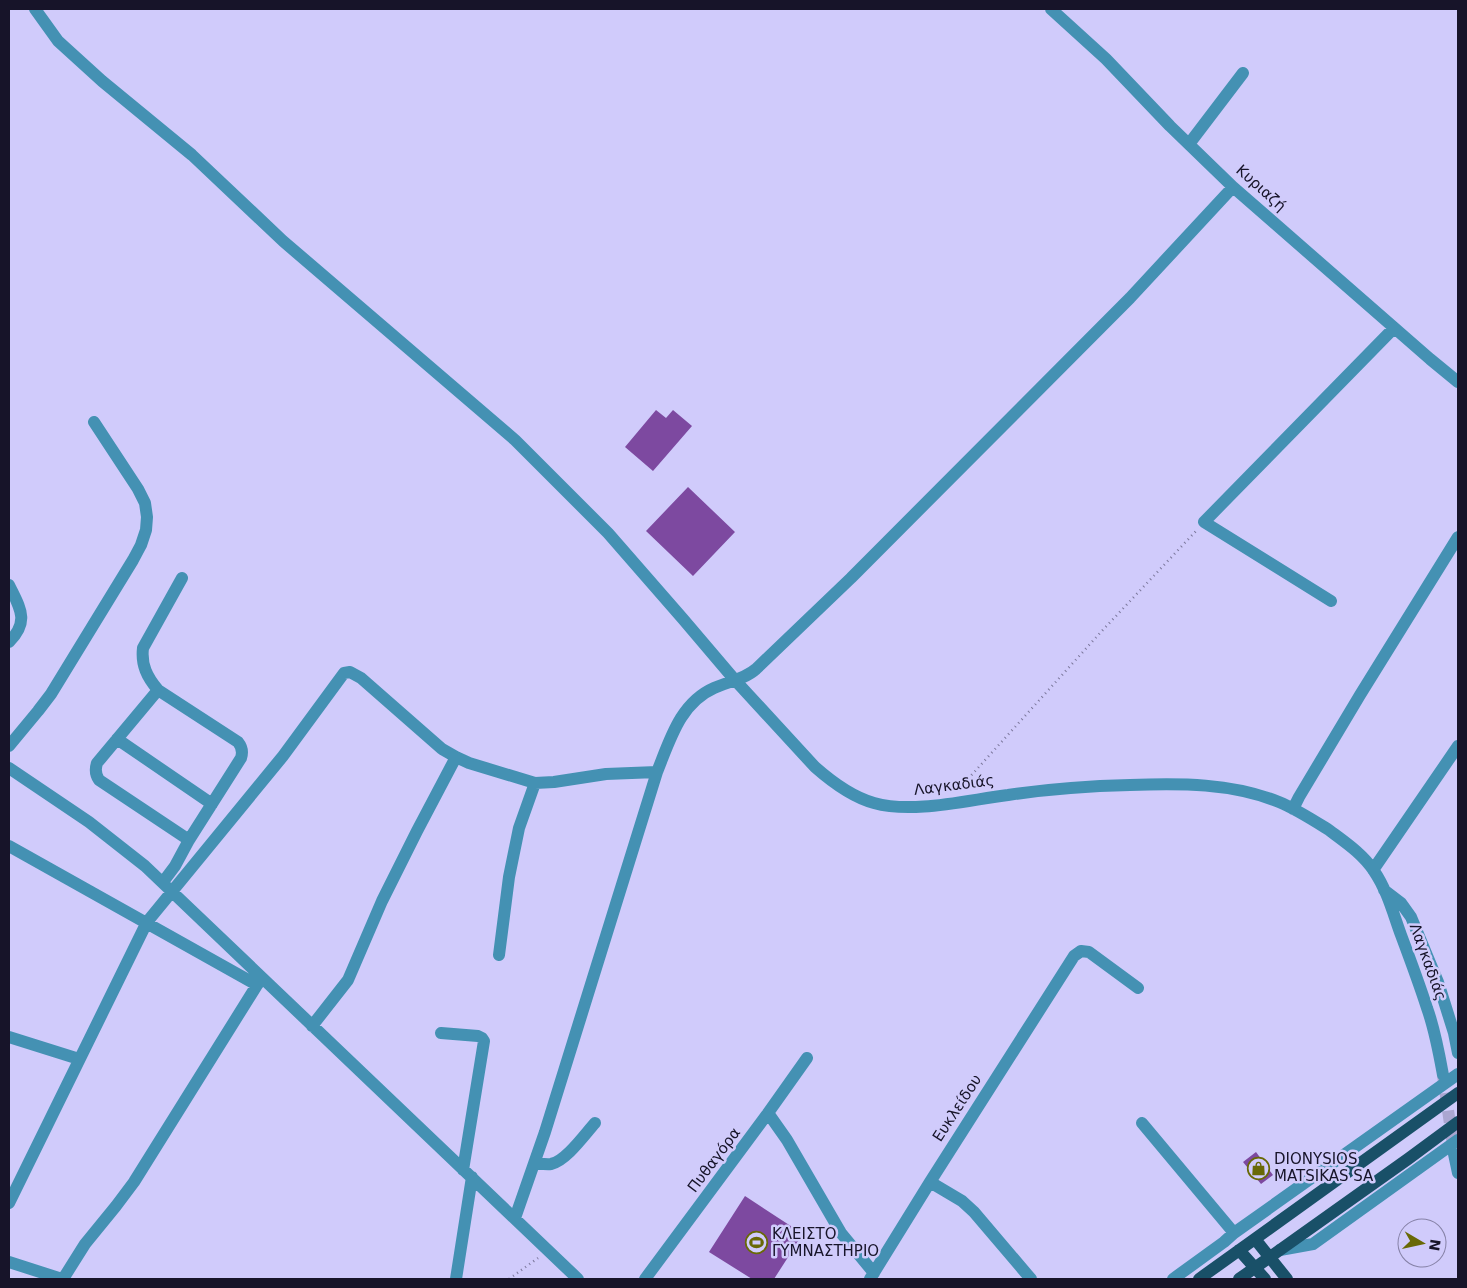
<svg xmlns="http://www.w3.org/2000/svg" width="1467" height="1288" font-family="'DejaVu Sans',sans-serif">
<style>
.building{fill:#7d49a0}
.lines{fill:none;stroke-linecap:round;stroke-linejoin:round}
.minor-tunnel{stroke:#aba6d1;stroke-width:12;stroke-dasharray:12 6;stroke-linecap:butt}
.path{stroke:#7b779b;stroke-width:2.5;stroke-dasharray:1 4;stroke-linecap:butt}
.minor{stroke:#4491b3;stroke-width:12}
.major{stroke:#195068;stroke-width:12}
.labels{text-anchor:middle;stroke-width:5;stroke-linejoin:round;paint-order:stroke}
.street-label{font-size:15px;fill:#171429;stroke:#d0cbfb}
.poi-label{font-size:15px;fill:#171429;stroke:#d0cbfb;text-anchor:start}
</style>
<rect width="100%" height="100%" fill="#d0cbfb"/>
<path class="building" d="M 656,410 L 666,418 L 673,410 L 692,426 L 653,471 L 625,447 Z
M 688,487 L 735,532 L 693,576 L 646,531 Z
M 1256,1152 L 1273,1175 L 1261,1184 L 1243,1162 Z
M 745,1196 L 803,1234 L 774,1279 L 752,1279 L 709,1252 Z"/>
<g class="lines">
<path class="minor-tunnel" d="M 1443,1075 L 1454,1152"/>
<path class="path" d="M 958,790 L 1100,633 L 1196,531
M 509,1279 L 538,1258"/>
<path class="minor" d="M 35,9 L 58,41 L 102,81 L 192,155 L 283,241 L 515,440 L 608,533 L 683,619 L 734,679 L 815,767 C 832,782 852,797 874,803 C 913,814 967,800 1008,795 C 1048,789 1089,786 1130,785 C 1180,783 1232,783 1279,802 C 1296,809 1313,820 1329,830 C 1345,842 1363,854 1374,871 C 1387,890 1393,913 1401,935 C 1410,959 1419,983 1427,1008 C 1435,1030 1439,1053 1443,1075
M 1051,9 L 1106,59 L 1170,126 L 1233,187 L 1430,359 L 1458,382
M 1189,144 L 1243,73
M 9,585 C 20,608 30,621 9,642
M 1331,601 L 1204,522 L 1394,328
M 158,690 L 97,763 C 95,769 95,774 99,780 L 189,840
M 117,739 L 212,804
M 9,746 L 38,711 L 51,694 L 133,560 L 141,545 L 146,530 L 147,517 L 145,503 L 138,489 L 94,422
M 9,768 L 89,822 L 145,866 L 578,1279
M 1293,809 L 1299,797 L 1360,695 L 1458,537
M 9,846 L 257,985 L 261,980
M 1373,870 L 1458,746
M 163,882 L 175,866 L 189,840 L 241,758 C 243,752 242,747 238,742 L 158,690 C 147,677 141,665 143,648 L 182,578
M 1384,890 L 1401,903 L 1411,917 L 1438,982 L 1454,1033 L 1458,1053
M 499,955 L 509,877 L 519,828 L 535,783
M 312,1026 L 348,980 L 382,901 L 417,831 L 456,757
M 441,1033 L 478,1036 L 482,1038 L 484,1041 L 463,1170
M 9,1037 L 79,1059
M 768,1113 L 787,1140 L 841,1233 L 874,1273
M 1142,1123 L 1234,1233
M 1454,1154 L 1458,1173
M 535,1162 C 540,1163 545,1165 551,1164 C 566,1161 585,1134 595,1123
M 930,1182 L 962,1201 L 974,1212 L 1031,1279
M 9,1203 L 147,922 L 283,756 L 344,673 L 350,672 L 361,678 L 442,749 L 456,757 L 469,763 L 535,783 L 554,782 L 606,774 L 657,772
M 515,1218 L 545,1132 L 657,772 C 670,740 680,703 714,688 C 727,682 745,679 756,669 L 851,578 L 1130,298 L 1233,187
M 1280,1250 L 1313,1244 L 1458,1140
M 9,1262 L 62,1279
M 63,1279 L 85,1244 L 116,1206 L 134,1182 L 257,985
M 456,1279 L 472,1177
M 645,1279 L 768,1113 L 807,1058
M 870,1279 L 930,1182 L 1074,956 L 1081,951 L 1089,952 L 1138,988
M 1173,1279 L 1224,1242 L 1234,1233 L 1458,1074"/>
<path class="major" d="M 1255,1239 L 1287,1279
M 1239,1250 L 1265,1279
M 1199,1279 L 1458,1093
M 1239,1279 L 1408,1159 L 1458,1122"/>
</g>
<defs>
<symbol id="shop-ring" viewBox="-11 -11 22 22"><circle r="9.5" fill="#d0cbfb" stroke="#696906" stroke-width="1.5"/><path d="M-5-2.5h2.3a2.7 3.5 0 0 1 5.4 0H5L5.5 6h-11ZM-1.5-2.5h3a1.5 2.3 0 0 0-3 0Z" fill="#696906"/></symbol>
<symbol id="stadium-ring" viewBox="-11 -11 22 22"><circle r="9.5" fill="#d0cbfb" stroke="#696906" stroke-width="1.5"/><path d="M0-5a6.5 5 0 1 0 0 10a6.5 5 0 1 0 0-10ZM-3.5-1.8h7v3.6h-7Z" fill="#696906"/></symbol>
</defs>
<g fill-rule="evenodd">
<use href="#shop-ring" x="1246" y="1156" width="25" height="25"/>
<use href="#stadium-ring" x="744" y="1230" width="25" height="25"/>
</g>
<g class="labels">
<g class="street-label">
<text transform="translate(1261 188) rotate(42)" y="5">Κυριαζή</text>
<text transform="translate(954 785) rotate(-7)" y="5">Λαγκαδιάς</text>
<text transform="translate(1428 962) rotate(70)" y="5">Λαγκαδιάς</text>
<text transform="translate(957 1108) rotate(-57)" y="5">Ευκλείδου</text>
<text transform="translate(714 1160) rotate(-53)" y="5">Πυθαγόρα</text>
</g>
<g class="poi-label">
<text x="1274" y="1164">DIONYSIOS<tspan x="1274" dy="17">MATSIKAS SA</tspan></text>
<text x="772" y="1239">ΚΛΕΙΣΤΟ<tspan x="772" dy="17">ΓΥΜΝΑΣΤΗΡΙΟ</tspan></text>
</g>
</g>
<rect width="1467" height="1288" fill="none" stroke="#171429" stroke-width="20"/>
<g transform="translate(1422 1243) rotate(99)"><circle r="24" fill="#d0cbfb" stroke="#8682a7"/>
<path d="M0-4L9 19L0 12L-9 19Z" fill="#696906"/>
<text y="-8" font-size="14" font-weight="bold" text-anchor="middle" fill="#171429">N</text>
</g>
</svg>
